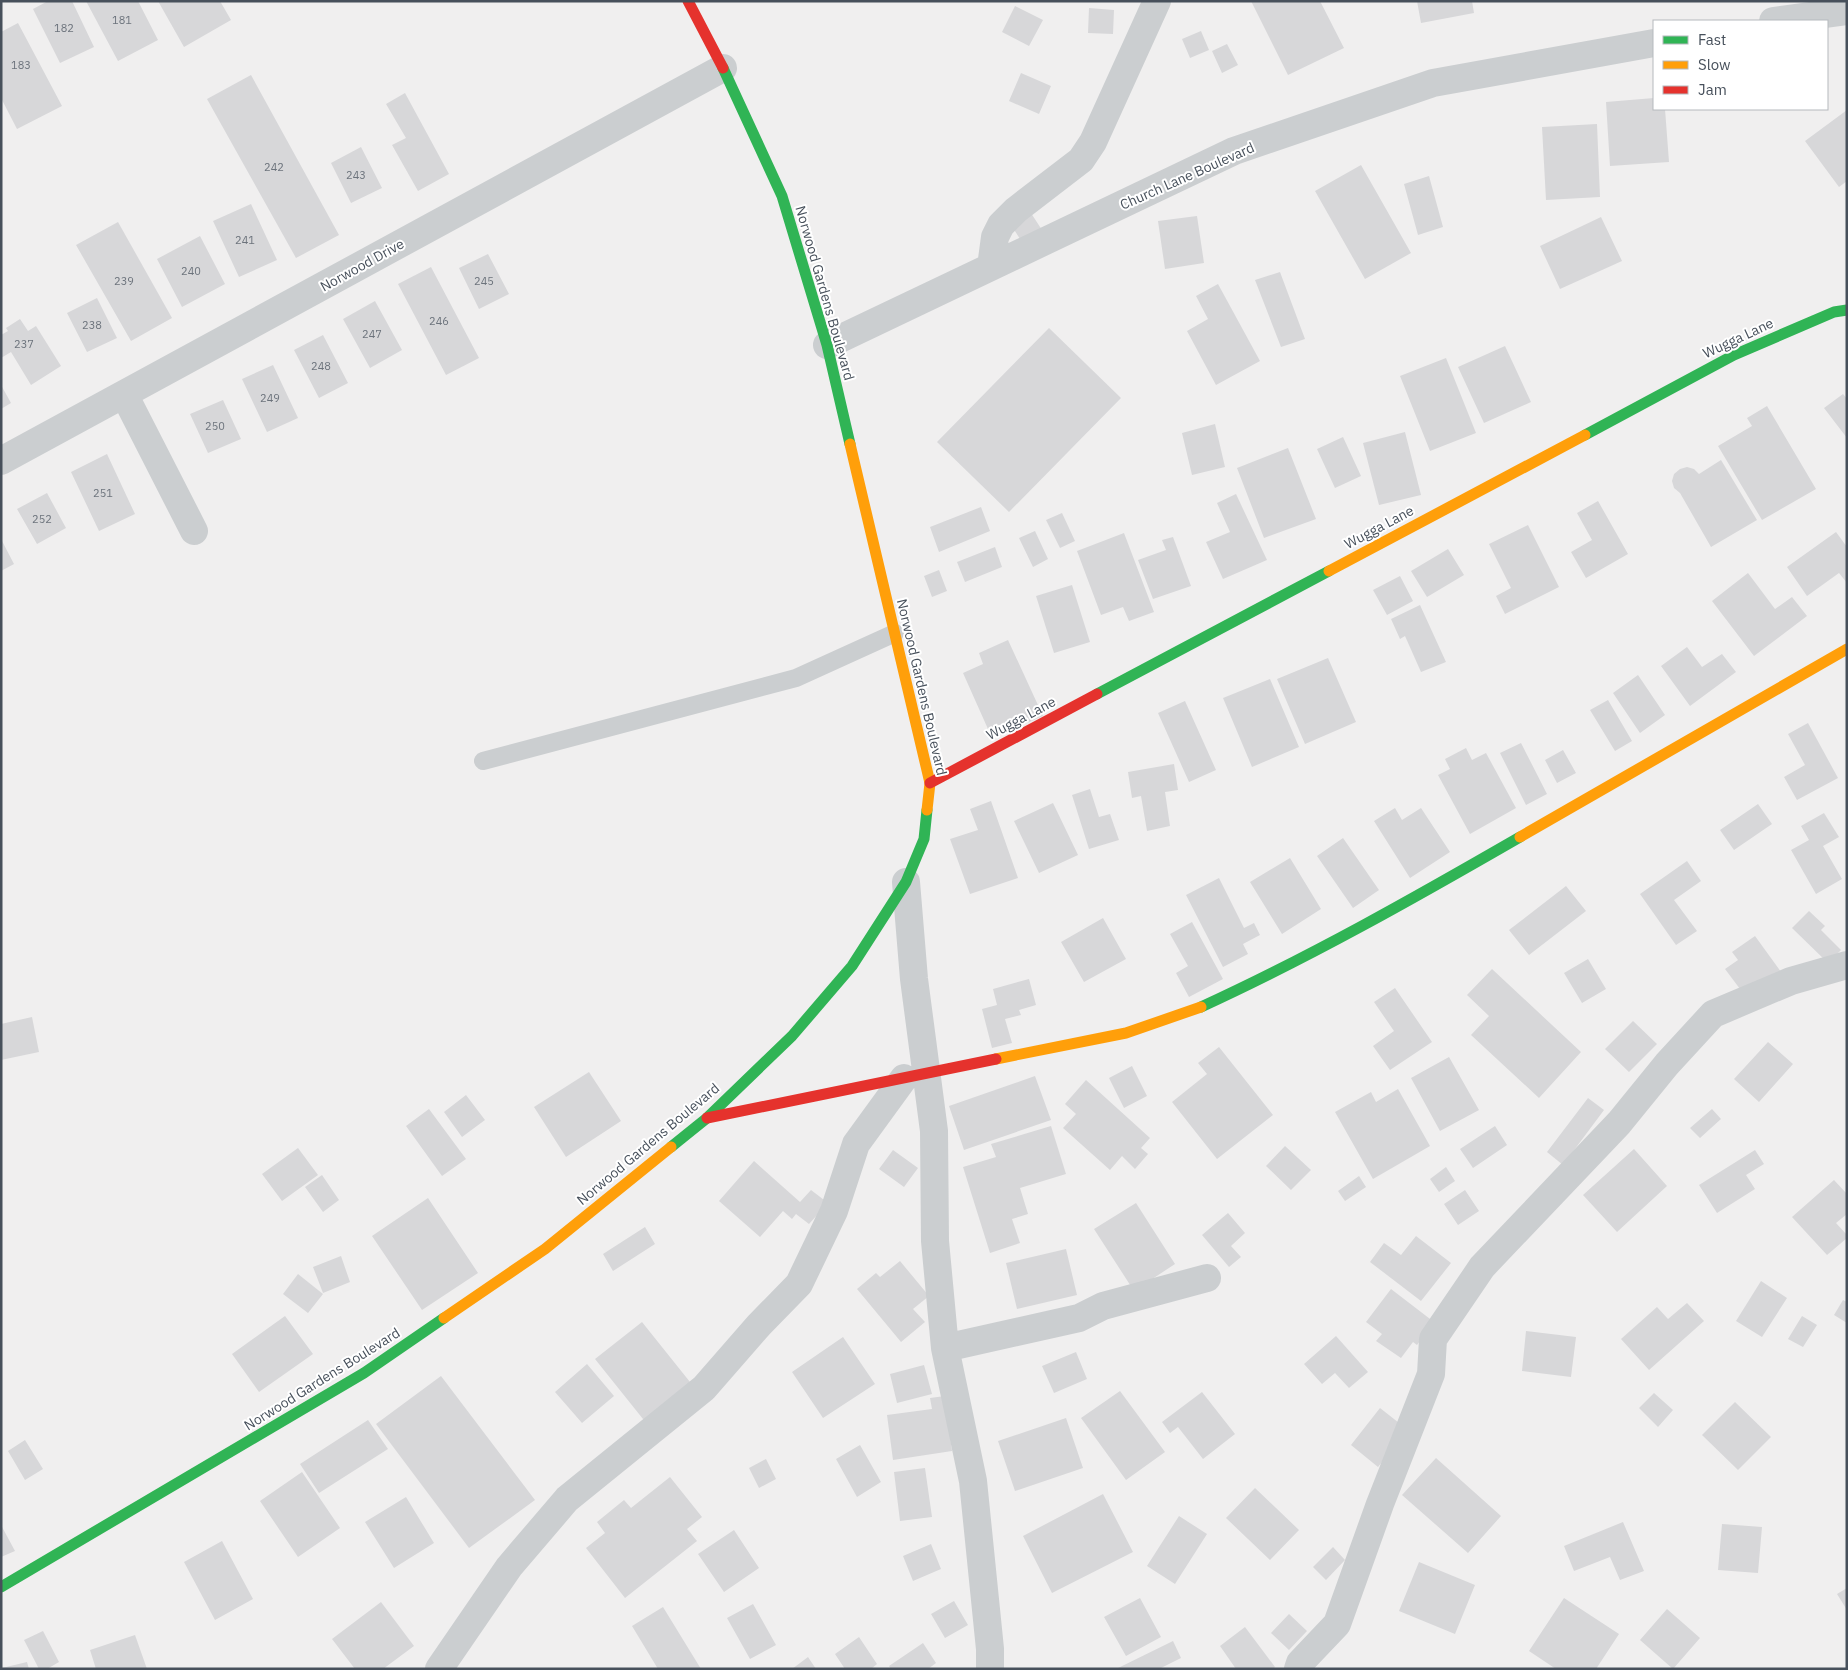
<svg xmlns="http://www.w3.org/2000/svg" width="1848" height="1670" font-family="'IBM Plex Sans',sans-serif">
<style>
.building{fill:#d7d7d9}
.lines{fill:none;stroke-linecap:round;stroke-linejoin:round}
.lane{stroke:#cbced0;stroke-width:18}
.street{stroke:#cbced0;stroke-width:28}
.fast{stroke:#30b455;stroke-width:11}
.slow{stroke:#ff9f0a;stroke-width:11}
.jam{stroke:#e5322d;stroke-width:11}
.labels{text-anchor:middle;stroke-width:4;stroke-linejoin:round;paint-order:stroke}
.number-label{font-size:11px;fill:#6c737c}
.street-label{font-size:14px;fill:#47505b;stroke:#fff}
</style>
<rect width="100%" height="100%" fill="#f0efef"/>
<path class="building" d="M 48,1 L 72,1 L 94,47 L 60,63 L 33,9 Z
M 86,1 L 138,1 L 158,40 L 118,61 Z
M 158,1 L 220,1 L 231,20 L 184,47 Z
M 1251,1 L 1320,1 L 1344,48 L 1288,75 Z
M 1417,1 L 1472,1 L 1474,13 L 1421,23 Z
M 1015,6 L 1043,20 L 1029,46 L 1002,32 Z
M 1089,8 L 1114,10 L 1113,34 L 1088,33 Z
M 18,23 L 62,106 L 17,129 L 1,98 L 1,32 Z
M 1201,31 L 1209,50 L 1190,58 L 1182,39 Z
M 1227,44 L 1238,65 L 1222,73 L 1212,51 Z
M 1021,73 L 1051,86 L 1039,114 L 1009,101 Z
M 251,75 L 339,235 L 296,258 L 207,99 Z
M 405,93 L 449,174 L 418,191 L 392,145 L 406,138 L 386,104 Z
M 1654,98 L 1654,109 L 1665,109 L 1669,162 L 1610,166 L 1606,102 Z
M 1847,110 L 1847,181 L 1839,187 L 1805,141 Z
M 1597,124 L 1600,197 L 1546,200 L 1542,127 Z
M 361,147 L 382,188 L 351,203 L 331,163 Z
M 1361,165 L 1411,253 L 1365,279 L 1315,191 Z
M 1429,176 L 1443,227 L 1418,235 L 1404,184 Z
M 251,204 L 277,260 L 239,277 L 213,221 Z
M 1029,210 L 1042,230 L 1022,242 L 1009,222 Z
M 1197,216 L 1204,263 L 1165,269 L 1158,221 Z
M 1601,217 L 1622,261 L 1560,289 L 1540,246 Z
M 118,222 L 172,318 L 131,341 L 76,245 Z
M 200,236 L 225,284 L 182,307 L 157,259 Z
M 488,254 L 509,294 L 479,309 L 459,268 Z
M 431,267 L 479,358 L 446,375 L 398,284 Z
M 1280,272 L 1305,339 L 1281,347 L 1255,280 Z
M 1218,284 L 1260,361 L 1216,385 L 1187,331 L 1208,319 L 1196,296 Z
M 97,298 L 117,338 L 87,352 L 67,313 Z
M 375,301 L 402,350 L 370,368 L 343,319 Z
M 20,319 L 28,331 L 36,326 L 61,366 L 31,385 L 11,352 L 1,358 L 1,335 L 8,331 L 6,328 Z
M 1049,328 L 1121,398 L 1009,512 L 937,442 Z
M 323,335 L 348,383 L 319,398 L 294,350 Z
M 1505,346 L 1531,402 L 1484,423 L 1458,367 Z
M 1446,358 L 1476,433 L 1430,451 L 1400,376 Z
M 273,365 L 298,418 L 267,432 L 242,379 Z
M 1,385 L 11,403 L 1,409 Z
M 1843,394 L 1847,399 L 1847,438 L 1824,408 Z
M 223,400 L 241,439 L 208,453 L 190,414 Z
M 1767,406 L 1816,489 L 1762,520 L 1718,446 L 1752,426 L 1747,418 Z
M 1215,424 L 1225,467 L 1192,475 L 1182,433 Z
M 1405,432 L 1421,495 L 1379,505 L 1363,443 Z
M 1343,437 L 1361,476 L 1335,488 L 1317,449 Z
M 1288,448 L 1316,519 L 1264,538 L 1237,468 Z
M 107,454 L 135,514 L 99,531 L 71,472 Z
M 1721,460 L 1757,520 L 1711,547 L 1680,493 L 1674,488 L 1672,481 L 1674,474 L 1680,469 L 1687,467 L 1694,469 L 1699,474 Z
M 47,493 L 66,528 L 37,544 L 17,509 Z
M 1236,494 L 1267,560 L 1223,579 L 1206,542 L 1230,532 L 1217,503 Z
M 1598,501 L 1628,554 L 1586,578 L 1571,552 L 1592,540 L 1577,513 Z
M 981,507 L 990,531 L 939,552 L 930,527 Z
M 1062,513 L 1075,541 L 1060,548 L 1046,520 Z
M 1528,525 L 1559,587 L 1505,614 L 1496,596 L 1511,588 L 1489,544 Z
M 1035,531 L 1048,559 L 1033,567 L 1019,538 Z
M 1836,532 L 1847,547 L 1847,583 L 1839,573 L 1807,596 L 1787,567 Z
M 1124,533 L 1154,612 L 1129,621 L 1123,607 L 1101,615 L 1077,551 Z
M 1173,537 L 1191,586 L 1153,599 L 1138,560 L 1166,550 L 1162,540 Z
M 1,539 L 14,564 L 1,571 Z
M 995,547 L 1002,567 L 965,582 L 957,562 Z
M 1448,549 L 1464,575 L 1427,597 L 1411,571 Z
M 939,570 L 947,591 L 932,597 L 924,576 Z
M 1748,573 L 1775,609 L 1792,597 L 1807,616 L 1754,656 L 1712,601 Z
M 1400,576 L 1413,601 L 1387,615 L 1373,590 Z
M 1072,585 L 1090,642 L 1054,653 L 1036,596 Z
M 1420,605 L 1446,662 L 1421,672 L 1405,636 L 1400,639 L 1391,619 Z
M 1008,640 L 1043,716 L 992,738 L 963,673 L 983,664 L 979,653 Z
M 1687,647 L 1702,667 L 1722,654 L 1736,672 L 1690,706 L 1661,666 Z
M 1328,658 L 1356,722 L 1305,744 L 1277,679 Z
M 1638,675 L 1665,715 L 1640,733 L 1613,693 Z
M 1270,679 L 1299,747 L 1252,767 L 1223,698 Z
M 1608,700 L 1632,741 L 1615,751 L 1590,710 Z
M 1185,701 L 1216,770 L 1189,782 L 1158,713 Z
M 1808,723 L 1838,778 L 1797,800 L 1784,777 L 1805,765 L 1788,734 Z
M 1521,743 L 1547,794 L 1526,805 L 1500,753 Z
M 1466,748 L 1472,760 L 1486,753 L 1516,808 L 1470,834 L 1438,775 L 1450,769 L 1445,759 Z
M 1563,750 L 1576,773 L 1557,783 L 1545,760 Z
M 1174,764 L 1178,790 L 1165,792 L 1170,826 L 1147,831 L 1141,796 L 1132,798 L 1128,772 Z
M 1090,789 L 1099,817 L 1110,814 L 1119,840 L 1089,849 L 1072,795 Z
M 991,801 L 1018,878 L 970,894 L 950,839 L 978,830 L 970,809 Z
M 1053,803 L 1078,855 L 1039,873 L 1014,821 Z
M 1758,804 L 1772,824 L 1734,850 L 1720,830 Z
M 1395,808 L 1402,820 L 1421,808 L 1450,852 L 1410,878 L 1374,821 Z
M 1824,813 L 1839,837 L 1823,846 L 1842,879 L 1816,894 L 1791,850 L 1809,840 L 1801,826 Z
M 1343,838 L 1379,890 L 1353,908 L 1317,856 Z
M 1290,858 L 1321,909 L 1282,934 L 1250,882 Z
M 1687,861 L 1701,881 L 1674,900 L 1697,931 L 1676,945 L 1640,894 Z
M 1219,878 L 1244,928 L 1254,923 L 1260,935 L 1243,944 L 1248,954 L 1223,967 L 1186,895 Z
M 1566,886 L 1586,911 L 1529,955 L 1509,930 Z
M 1809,911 L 1825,926 L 1821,930 L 1841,950 L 1828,963 L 1792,928 Z
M 1103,918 L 1126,959 L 1084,982 L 1061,942 Z
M 1192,922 L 1223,979 L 1189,997 L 1176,973 L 1188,966 L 1170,934 Z
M 1755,936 L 1781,972 L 1746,997 L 1725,969 L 1738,960 L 1732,952 Z
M 1588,959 L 1606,989 L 1582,1003 L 1564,973 Z
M 1492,969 L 1581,1052 L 1539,1098 L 1471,1035 L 1489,1016 L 1467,995 Z
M 1029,979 L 1036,1005 L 1019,1010 L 1021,1015 L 1005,1019 L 1012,1043 L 992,1048 L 982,1009 L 997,1005 L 993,989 Z
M 1395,988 L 1432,1042 L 1390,1070 L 1373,1046 L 1394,1031 L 1374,1002 Z
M 32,1017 L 39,1052 L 1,1060 L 1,1024 Z
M 1633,1021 L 1657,1044 L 1629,1072 L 1605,1049 Z
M 1768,1042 L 1793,1064 L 1759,1102 L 1734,1079 Z
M 1219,1047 L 1273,1115 L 1217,1159 L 1172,1102 L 1207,1074 L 1198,1063 Z
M 1449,1057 L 1479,1110 L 1440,1131 L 1411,1078 Z
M 1132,1066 L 1147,1096 L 1124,1108 L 1109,1078 Z
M 589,1072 L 621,1121 L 566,1157 L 534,1107 Z
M 1035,1076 L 1051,1120 L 964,1150 L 949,1106 Z
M 1086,1080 L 1150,1138 L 1141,1148 L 1148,1154 L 1135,1169 L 1122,1156 L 1110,1170 L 1063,1128 L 1076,1114 L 1065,1104 Z
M 1398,1089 L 1430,1146 L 1373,1179 L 1335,1112 L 1371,1092 L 1376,1102 Z
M 466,1095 L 485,1120 L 462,1137 L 444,1112 Z
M 1588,1098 L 1604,1110 L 1563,1165 L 1547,1152 Z
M 429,1109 L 466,1159 L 442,1176 L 406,1126 Z
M 1712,1109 L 1721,1119 L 1700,1138 L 1690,1128 Z
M 1051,1126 L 1066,1174 L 1020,1188 L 1028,1214 L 1012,1219 L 1020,1243 L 990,1253 L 963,1167 L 996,1157 L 991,1144 Z
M 1495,1126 L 1507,1145 L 1473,1168 L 1460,1149 Z
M 1285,1146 L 1311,1170 L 1291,1190 L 1266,1166 Z
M 298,1148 L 318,1175 L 282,1201 L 262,1174 Z
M 1634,1149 L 1667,1186 L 1617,1232 L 1583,1195 Z
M 893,1150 L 918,1168 L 904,1187 L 879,1169 Z
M 1755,1150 L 1764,1164 L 1746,1175 L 1755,1189 L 1717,1213 L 1699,1185 Z
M 754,1161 L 800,1202 L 811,1190 L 828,1203 L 809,1224 L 796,1214 L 792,1219 L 783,1211 L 760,1237 L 719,1201 Z
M 1446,1167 L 1455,1181 L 1439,1192 L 1430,1179 Z
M 322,1175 L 339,1200 L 323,1212 L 305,1187 Z
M 1359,1176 L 1366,1187 L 1345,1201 L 1338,1191 Z
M 1834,1180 L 1847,1194 L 1847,1214 L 1836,1223 L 1847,1235 L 1847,1238 L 1827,1255 L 1792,1217 Z
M 1465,1190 L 1479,1211 L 1458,1225 L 1444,1204 Z
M 428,1198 L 478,1273 L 422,1310 L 372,1236 Z
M 1136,1203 L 1175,1264 L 1134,1291 L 1094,1229 Z
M 1228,1213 L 1245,1233 L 1231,1246 L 1241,1257 L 1229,1267 L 1202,1235 Z
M 645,1227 L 655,1244 L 613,1271 L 603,1254 Z
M 1416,1236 L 1451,1263 L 1421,1301 L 1370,1262 L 1384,1243 L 1401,1255 Z
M 1066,1249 L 1077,1295 L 1017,1309 L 1006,1263 Z
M 341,1256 L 350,1282 L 323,1293 L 313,1267 Z
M 900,1261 L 929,1296 L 913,1309 L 925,1322 L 901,1342 L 857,1289 L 876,1273 L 880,1277 Z
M 298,1274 L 323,1294 L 308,1313 L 283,1294 Z
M 1761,1281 L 1787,1298 L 1762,1337 L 1736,1321 Z
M 1391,1289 L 1434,1322 L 1417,1345 L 1413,1342 L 1401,1358 L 1376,1341 L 1382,1334 L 1366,1322 Z
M 1843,1300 L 1847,1302 L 1847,1323 L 1834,1315 Z
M 1687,1303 L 1704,1321 L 1649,1370 L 1621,1339 L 1657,1307 L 1668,1319 Z
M 285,1316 L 313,1354 L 259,1392 L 232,1354 Z
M 1802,1316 L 1817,1325 L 1803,1347 L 1788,1339 Z
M 642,1322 L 694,1387 L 647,1424 L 595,1359 Z
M 1526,1331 L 1576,1337 L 1571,1377 L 1522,1371 Z
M 1336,1336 L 1368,1372 L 1349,1388 L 1335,1373 L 1322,1384 L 1304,1364 Z
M 843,1337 L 875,1384 L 823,1418 L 792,1372 Z
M 1076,1352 L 1087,1379 L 1054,1393 L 1042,1366 Z
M 587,1364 L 614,1396 L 582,1423 L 555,1392 Z
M 924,1365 L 932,1394 L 897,1403 L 890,1374 Z
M 441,1376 L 535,1500 L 469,1548 L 376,1424 Z
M 1120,1391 L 1165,1452 L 1126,1480 L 1081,1418 Z
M 1202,1392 L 1235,1434 L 1203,1459 L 1178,1427 L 1170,1433 L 1162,1422 Z
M 1654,1393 L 1673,1410 L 1658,1427 L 1639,1408 Z
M 945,1396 L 952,1451 L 893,1460 L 887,1415 L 932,1409 L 930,1398 Z
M 1735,1402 L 1771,1437 L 1738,1470 L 1702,1435 Z
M 1380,1408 L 1408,1430 L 1378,1467 L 1351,1445 Z
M 1066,1418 L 1083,1468 L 1015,1491 L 998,1441 Z
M 368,1420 L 388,1449 L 319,1493 L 300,1464 Z
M 25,1440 L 43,1469 L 25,1480 L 8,1451 Z
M 860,1445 L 881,1482 L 857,1497 L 836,1459 Z
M 1436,1458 L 1501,1516 L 1468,1553 L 1402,1495 Z
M 766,1459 L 776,1479 L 759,1488 L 749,1468 Z
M 925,1468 L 932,1517 L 900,1521 L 894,1472 Z
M 302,1472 L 340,1528 L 298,1557 L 260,1501 Z
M 670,1477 L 702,1517 L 687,1529 L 697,1541 L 625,1598 L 586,1548 L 605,1533 L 597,1522 L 624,1500 L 631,1508 Z
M 1255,1488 L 1299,1530 L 1270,1560 L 1226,1518 Z
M 1103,1494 L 1133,1552 L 1052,1593 L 1023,1536 Z
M 406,1497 L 434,1543 L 394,1568 L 365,1522 Z
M 1179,1516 L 1207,1534 L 1175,1584 L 1147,1566 Z
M 1623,1522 L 1644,1571 L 1620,1580 L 1610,1557 L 1574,1571 L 1564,1546 Z
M 1722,1524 L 1762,1527 L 1758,1573 L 1718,1570 Z
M 1,1525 L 15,1551 L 1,1557 Z
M 734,1530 L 759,1568 L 724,1592 L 698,1554 Z
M 222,1541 L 253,1599 L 215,1620 L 184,1562 Z
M 931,1544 L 941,1569 L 913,1581 L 903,1556 Z
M 1333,1547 L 1345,1560 L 1326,1580 L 1313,1567 Z
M 1419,1562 L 1475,1585 L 1455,1634 L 1399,1611 Z
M 1847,1588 L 1847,1610 L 1837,1594 Z
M 1140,1598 L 1161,1637 L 1126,1656 L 1104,1617 Z
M 1564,1598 L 1619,1634 L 1596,1669 L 1556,1669 L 1529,1651 Z
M 954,1601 L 968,1625 L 945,1638 L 931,1614 Z
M 381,1602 L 414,1646 L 383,1669 L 355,1669 L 332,1639 Z
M 753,1604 L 776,1645 L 750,1659 L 727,1618 Z
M 663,1607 L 701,1669 L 658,1669 L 632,1626 Z
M 1667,1609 L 1700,1638 L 1673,1669 L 1640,1640 Z
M 1289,1614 L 1307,1631 L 1289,1650 L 1271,1633 Z
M 1245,1627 L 1275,1667 L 1273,1669 L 1236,1669 L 1220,1646 Z
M 43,1631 L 59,1662 L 47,1669 L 39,1669 L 24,1640 Z
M 135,1635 L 147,1669 L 96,1669 L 90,1650 Z
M 859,1637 L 877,1664 L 871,1669 L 845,1669 L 835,1654 Z
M 1173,1641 L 1181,1658 L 1159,1669 L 1116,1669 Z
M 923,1643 L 936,1663 L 928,1669 L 891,1669 L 889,1666 Z
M 808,1657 L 816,1669 L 792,1669 Z
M 27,1662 L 29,1669 L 2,1669 L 2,1668 Z"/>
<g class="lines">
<path class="lane" d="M 483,761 L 796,678 L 895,633"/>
<path class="street" d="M 1773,21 L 1847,11
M 991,267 L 995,237 L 1001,225 L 1016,210 L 1081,160 L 1093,142 L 1157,1
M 827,345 L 1234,151 L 1433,83 L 1654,43
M 124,394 L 194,531
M 1,461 L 723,68
M 906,882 L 914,979 L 934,1131 L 935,1241 L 945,1348 L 973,1481 L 990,1649 L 990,1669
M 945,1348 L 1079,1318 L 1103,1306 L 1207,1278
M 439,1669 L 509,1567 L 567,1499 L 704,1388 L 759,1325 L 799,1284 L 834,1211 L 856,1144 L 904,1078
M 1298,1669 L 1300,1663 L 1337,1624 L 1380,1504 L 1431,1374 L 1433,1339 L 1482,1267 L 1619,1123 L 1667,1064 L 1713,1014 L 1791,981 L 1847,965"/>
<path class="fast" d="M 723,68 L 782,196 L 827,345 L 850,444
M 1585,435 L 1734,355 L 1834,312 L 1847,310
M 1097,694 L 1329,571
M 1201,1007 C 1310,957 1416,897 1520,837
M 671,1147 L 707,1118 L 792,1036 L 852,966 L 906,882 L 924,839 L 927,810
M 1,1587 L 364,1373 L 444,1318"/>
<path class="slow" d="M 850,444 L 930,783 L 927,810
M 1329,571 L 1585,435
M 1520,837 L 1847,649
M 996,1059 L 1126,1033 L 1201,1007
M 444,1318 L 545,1249 L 671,1147"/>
<path class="jam" d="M 688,1 L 723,68
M 930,783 L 1097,694
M 707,1118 L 996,1059"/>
</g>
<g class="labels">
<g class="number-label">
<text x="122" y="24">181</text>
<text x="64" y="32">182</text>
<text x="21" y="69">183</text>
<text x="274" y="171">242</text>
<text x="356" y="179">243</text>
<text x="245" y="244">241</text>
<text x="191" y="275">240</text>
<text x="124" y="285">239</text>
<text x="484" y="285">245</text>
<text x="439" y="325">246</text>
<text x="92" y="329">238</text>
<text x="372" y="338">247</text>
<text x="24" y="348">237</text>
<text x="321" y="370">248</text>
<text x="270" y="402">249</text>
<text x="215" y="430">250</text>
<text x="103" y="497">251</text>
<text x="42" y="523">252</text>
</g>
<g class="street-label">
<text transform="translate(1187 176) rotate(-24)" y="5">Church Lane Boulevard</text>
<text transform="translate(362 265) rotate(-29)" y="5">Norwood Drive</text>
<text transform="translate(825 293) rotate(74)" y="5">Norwood Gardens Boulevard</text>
<text transform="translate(1738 338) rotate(-25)" y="5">Wugga Lane</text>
<text transform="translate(1379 527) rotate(-28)" y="5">Wugga Lane</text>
<text transform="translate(922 687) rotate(77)" y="5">Norwood Gardens Boulevard</text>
<text transform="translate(1021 718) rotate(-28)" y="5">Wugga Lane</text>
<text transform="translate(648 1144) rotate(-40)" y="5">Norwood Gardens Boulevard</text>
<text transform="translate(322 1379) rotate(-32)" y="5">Norwood Gardens Boulevard</text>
</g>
</g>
<rect width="1848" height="1670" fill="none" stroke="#47505b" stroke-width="5"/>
<rect x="1653" y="20" width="175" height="90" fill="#ffffff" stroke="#b5b9bd"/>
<rect x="1663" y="36" width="25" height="8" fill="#30b455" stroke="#b5b9bd"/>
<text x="1698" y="45" font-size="15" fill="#47505b">Fast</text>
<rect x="1663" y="61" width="25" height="8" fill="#ff9f0a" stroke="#b5b9bd"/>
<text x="1698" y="70" font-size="15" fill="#47505b">Slow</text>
<rect x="1663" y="86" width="25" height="8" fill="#e5322d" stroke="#b5b9bd"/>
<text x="1698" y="95" font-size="15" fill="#47505b">Jam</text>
</svg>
